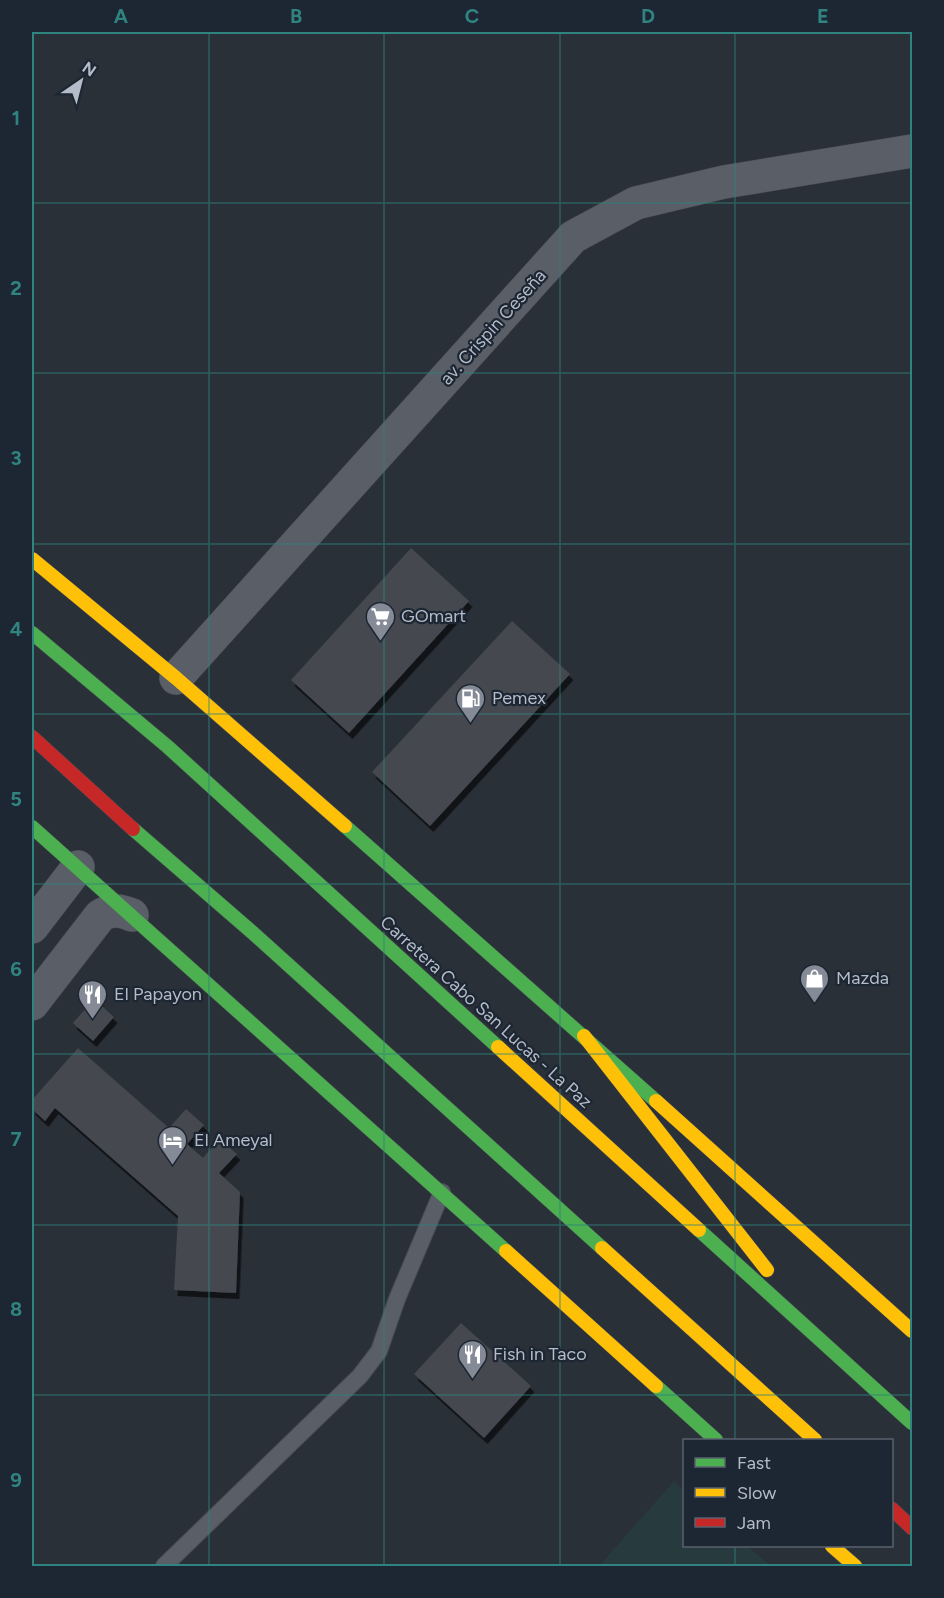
<svg xmlns="http://www.w3.org/2000/svg" width="944" height="1598" font-family="Figtree,sans-serif">
<style>
.green{fill:#273a3e}
.building{fill:#444950;filter:url(#shadow)}
.lines{fill:none;stroke-linecap:round;stroke-linejoin:round}
.lane-casing{stroke:#484c53;stroke-width:18}
.street-casing{stroke:#484c53;stroke-width:34}
.fast-casing{stroke:#484c53;stroke-width:15}
.slow-casing{stroke:#484c53;stroke-width:15}
.jam-casing{stroke:#484c53;stroke-width:15}
.lane{stroke:#5a5e66;stroke-width:16}
.street{stroke:#5a5e66;stroke-width:33}
.fast{stroke:#4caf50;stroke-width:14}
.slow{stroke:#ffc107;stroke-width:14}
.jam{stroke:#c62828;stroke-width:14}
.grid{fill:none;stroke:#308480;stroke-width:1.5;stroke-opacity:0.55}
.labels{text-anchor:middle;stroke-width:4.5;stroke-linejoin:round;paint-order:stroke}
.street-label{font-size:18px;fill:#b4bcc9;stroke:#1d2633}
.poi-label{font-size:18px;fill:#b4bcc9;stroke:#1d2633;text-anchor:start}
.neatline{fill:none;stroke:#308480;stroke-width:2}
.grid-label{font-size:20px;text-anchor:middle;font-weight:bold;fill:#308480}
</style>
<defs>
<filter id="shadow"><feDropShadow dx="3.5" dy="6" stdDeviation="0" flood-color="#0009"/></filter>
</defs>
<rect width="100%" height="100%" fill="#2a3038"/>
<path class="green" d="M 674,1481 L 684,1491 L 684,1546 L 747,1546 L 771,1566 L 599,1566 Z"/>
<path class="building" d="M 411,548 L 469,601 L 349,733 L 291,680 Z
M 512,621 L 570,674 L 430,826 L 372,772 Z
M 94,999 L 114,1017 L 93,1041 L 73,1023 Z
M 78,1048 L 169,1128 L 186,1109 L 204,1125 L 187,1144 L 203,1158 L 219,1139 L 237,1154 L 219,1173 L 240,1192 L 236,1293 L 174,1290 L 178,1216 L 55,1108 L 45,1121 L 32,1109 L 32,1100 Z
M 461,1323 L 531,1386 L 484,1438 L 414,1374 Z"/>
<g class="lines">
<defs>
<path id="lane" d="M 164,1566 L 360,1376 L 379,1351 L 397,1299 L 442,1192"/>
<path id="street" d="M 176,678 L 573,237 L 636,203 L 724,182 L 912,151
M 32,927 L 78,867
M 32,1004 L 100,916 C 110,909 121,910 132,915"/>
<path id="fast" d="M 32,633 L 168,747 L 498,1047
M 345,826 L 656,1101
M 32,827 L 506,1251
M 133,829 L 253,933 L 602,1248
M 699,1230 L 912,1423
M 656,1386 L 716,1440"/>
<path id="slow" d="M 32,559 L 176,678 L 345,826
M 584,1036 L 767,1270
M 498,1047 L 699,1230
M 656,1101 L 912,1331
M 602,1248 L 815,1440
M 506,1251 L 656,1386
M 832,1546 L 855,1566"/>
<path id="jam" d="M 32,737 L 133,829
M 892,1509 L 912,1528"/>
</defs>
<use href="#lane" class="lane-casing"/>
<use href="#street" class="street-casing"/>
<use href="#fast" class="fast-casing"/>
<use href="#slow" class="slow-casing"/>
<use href="#jam" class="jam-casing"/>
<use href="#lane" class="lane"/>
<use href="#street" class="street"/>
<use href="#fast" class="fast"/>
<use href="#slow" class="slow"/>
<use href="#jam" class="jam"/>
</g>
<path class="grid" d="M 209,32 L 209,1566M 384,32 L 384,1566M 560,32 L 560,1566M 735,32 L 735,1440M 32,203 L 912,203M 32,373 L 912,373M 32,544 L 912,544M 32,714 L 912,714M 32,884 L 912,884M 32,1054 L 912,1054M 32,1225 L 912,1225M 32,1395 L 912,1395M 735,1546 L 735,1566"/>
<defs>
<symbol id="supermarket-pin" viewBox="-11 -11 22 30"><path d="M0 17L-7.5 6A9.5 9.5 0 1 1 7.5 6Z" fill="#848b96" stroke="#1d2633"/><path d="M-6-5.5h2.5l.6 2H6L4.5 2H-2.5L-4.4-4H-6ZM-1.5 3.2a1.3 1.3 0 1 0 .1 0ZM3 3.2a1.3 1.3 0 1 0 .1 0Z" fill="#fff"/></symbol>
<symbol id="fuel-pin" viewBox="-11 -11 22 30"><path d="M0 17L-7.5 6A9.5 9.5 0 1 1 7.5 6Z" fill="#848b96" stroke="#1d2633"/><path d="M-5.5-6h7V0h2V4h1.3V-2.5L3-4.5l.8-.8L6-3V5H2.5V1h-1V6h-7ZM-4.2-4.7v3.2H.2V-4.7Z" fill="#fff"/></symbol>
<symbol id="shop-pin" viewBox="-11 -11 22 30"><path d="M0 17L-7.5 6A9.5 9.5 0 1 1 7.5 6Z" fill="#848b96" stroke="#1d2633"/><path d="M-5-2.5h2.3a2.7 3.5 0 0 1 5.4 0H5L5.5 6h-11ZM-1.5-2.5h3a1.5 2.3 0 0 0-3 0Z" fill="#fff"/></symbol>
<symbol id="restaurant-pin" viewBox="-11 -11 22 30"><path d="M0 17L-7.5 6A9.5 9.5 0 1 1 7.5 6Z" fill="#848b96" stroke="#1d2633"/><path d="M-5-6h1v4h1v-4h1v4h1v-4h1v5L-1.5 .5V6h-2V.5L-5-1ZM5-6V6H3V1.5H1.5Q1.5-4 5-6Z" fill="#fff"/></symbol>
<symbol id="hotel-pin" viewBox="-11 -11 22 30"><path d="M0 17L-7.5 6A9.5 9.5 0 1 1 7.5 6Z" fill="#848b96" stroke="#1d2633"/><path d="M-6-4.5h1.5V1H6V5H4.5V3h-9V5H-6ZM-4 0a1.8 1.8 0 1 1 3.6 0ZM.5 0V-2.5h3Q6-2.5 6 0Z" fill="#fff"/></symbol>
</defs>
<g fill-rule="evenodd">
<use href="#supermarket-pin" x="364" y="600" width="33" height="45"/>
<use href="#fuel-pin" x="454" y="682" width="33" height="45"/>
<use href="#shop-pin" x="798" y="962" width="33" height="45"/>
<use href="#restaurant-pin" x="76" y="978" width="33" height="45"/>
<use href="#hotel-pin" x="156" y="1124" width="33" height="45"/>
<use href="#restaurant-pin" x="456" y="1338" width="33" height="45"/>
</g>
<g class="labels">
<g class="street-label">
<text transform="translate(493 327) rotate(-48)" y="6">av. Crispin Ceseña</text>
<text transform="translate(486 1012) rotate(42)" y="6">Carretera Cabo San Lucas - La Paz</text>
</g>
<g class="poi-label">
<text x="401" y="622">GOmart</text>
<text x="492" y="704">Pemex</text>
<text x="836" y="984">Mazda</text>
<text x="114" y="1000">El Papayon</text>
<text x="194" y="1146">El Ameyal</text>
<text x="493" y="1360">Fish in Taco</text>
</g>
</g>
<rect width="944" height="1598" fill="none" stroke="#1d2633" stroke-width="66"/>
<rect x="683" y="1439" width="210" height="108" fill="#1d2633" stroke="#59626f" stroke-width="1.5"/>
<rect x="695" y="1458" width="30" height="9" fill="#4caf50" stroke="#59626f" stroke-width="1.5"/>
<text x="737" y="1469" font-size="18" fill="#b4bcc9">Fast</text>
<rect x="695" y="1488" width="30" height="9" fill="#ffc107" stroke="#59626f" stroke-width="1.5"/>
<text x="737" y="1499" font-size="18" fill="#b4bcc9">Slow</text>
<rect x="695" y="1518" width="30" height="9" fill="#c62828" stroke="#59626f" stroke-width="1.5"/>
<text x="737" y="1529" font-size="18" fill="#b4bcc9">Jam</text>
<g transform="translate(81 81) rotate(35)" stroke="#1d2633" stroke-width="4.5" paint-order="stroke">
<path d="M0-4.5L10 22L0 15L-10 22Z" fill="#b4bcc9"/>
<text y="-9" font-size="16" font-weight="bold" text-anchor="middle" fill="#b4bcc9">N</text>
</g>
<rect x="33" y="33" width="878" height="1532" class="neatline"/>
<g class="grid-label">
<text x="121" y="23">A</text>
<text x="296" y="23">B</text>
<text x="472" y="23">C</text>
<text x="648" y="23">D</text>
<text x="823" y="23">E</text>
<text x="16" y="125">1</text>
<text x="16" y="295">2</text>
<text x="16" y="465">3</text>
<text x="16" y="636">4</text>
<text x="16" y="806">5</text>
<text x="16" y="976">6</text>
<text x="16" y="1146">7</text>
<text x="16" y="1316">8</text>
<text x="16" y="1487">9</text>
</g>
</svg>
